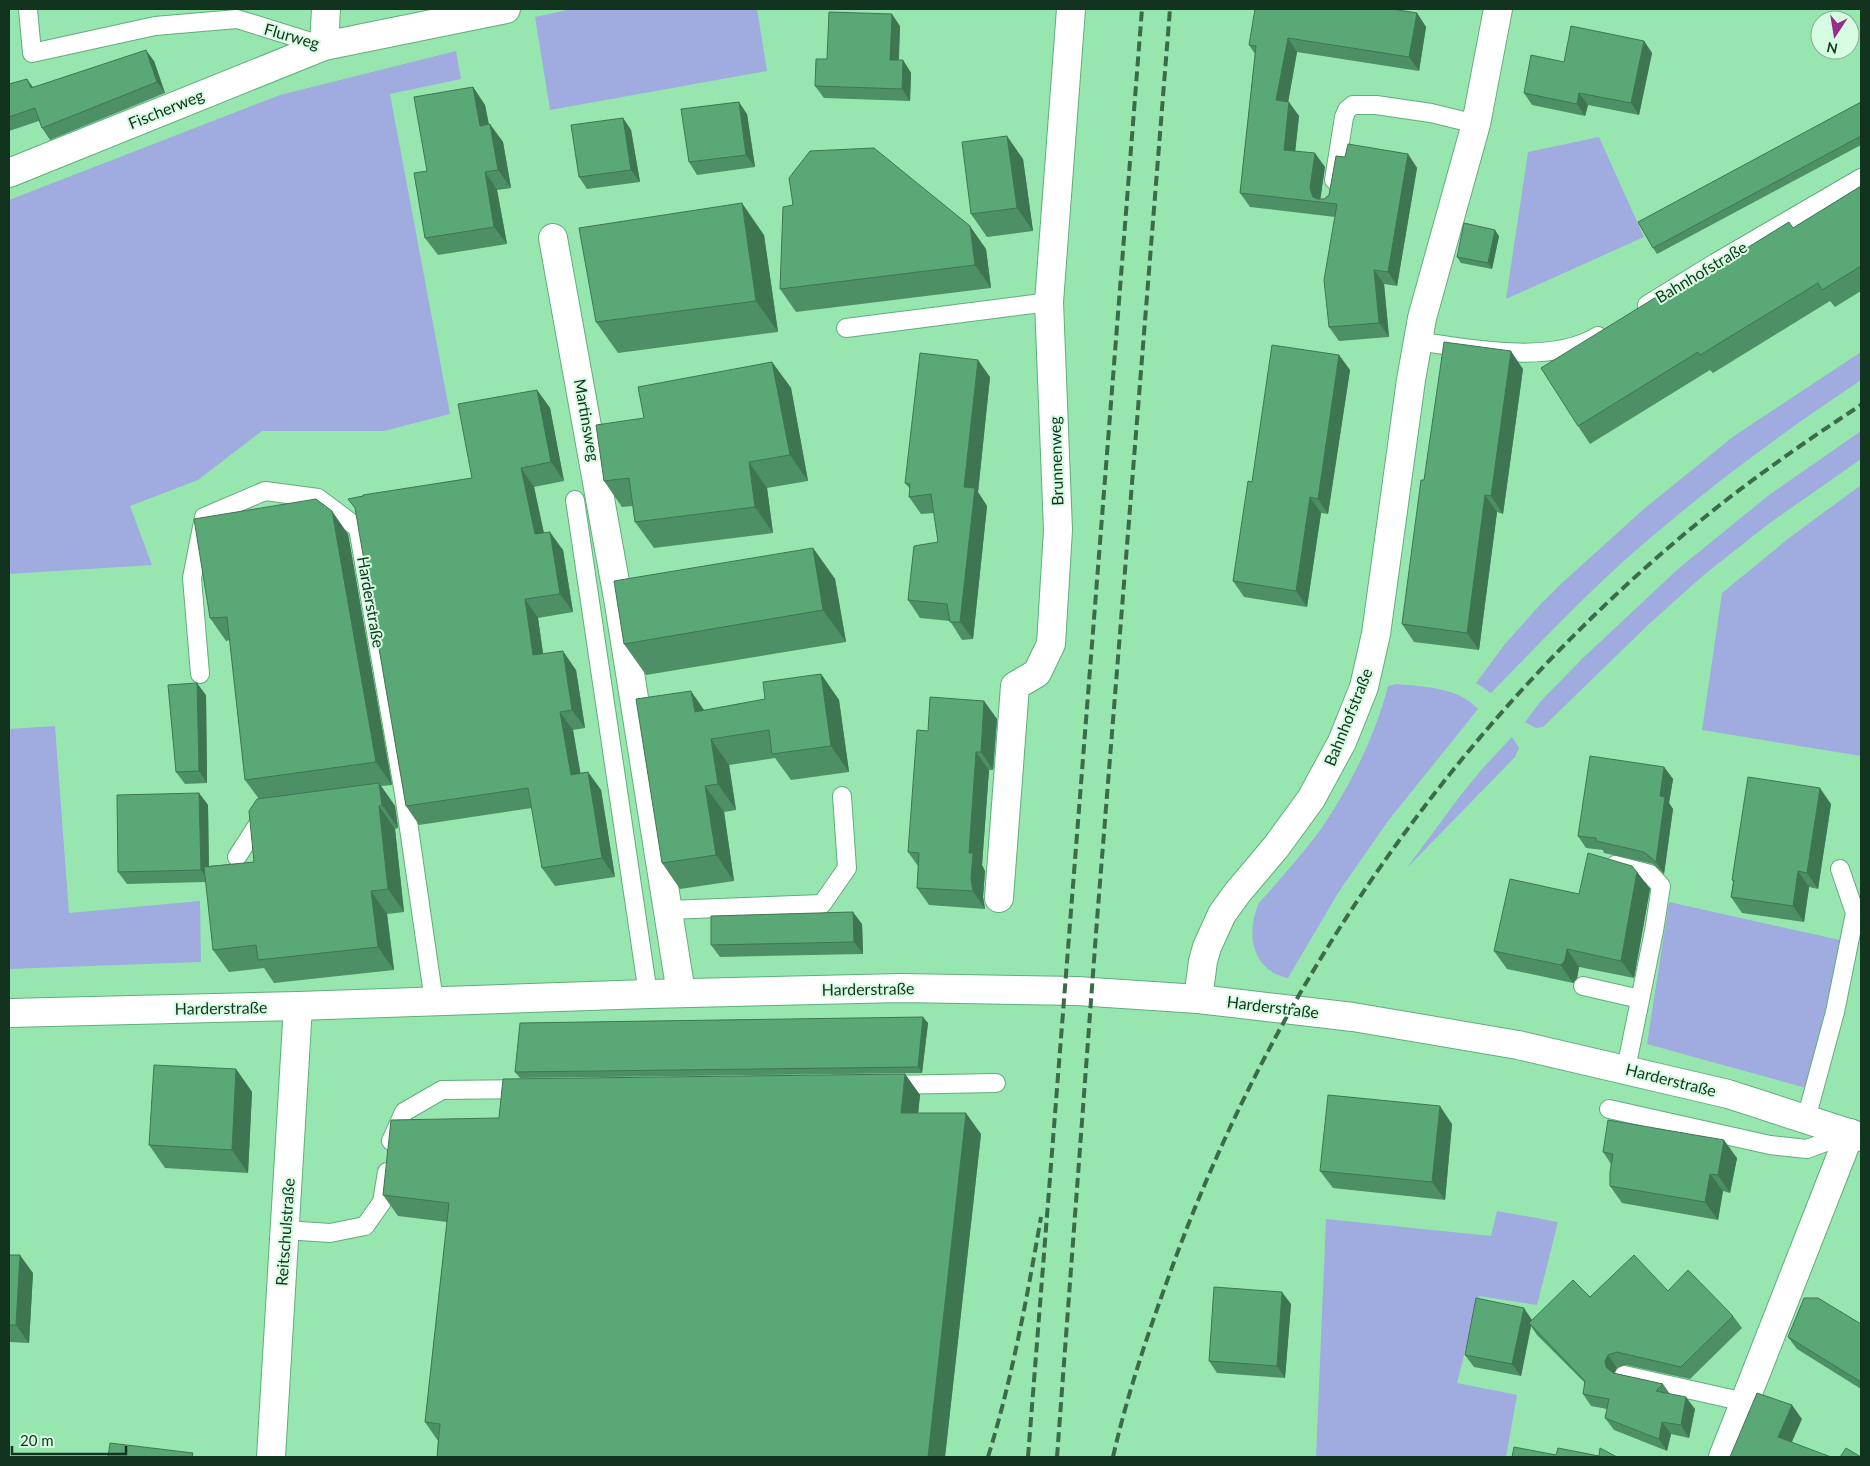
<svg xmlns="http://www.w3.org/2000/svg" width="1870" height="1466" font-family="Lato,sans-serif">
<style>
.green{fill:#a0acdf}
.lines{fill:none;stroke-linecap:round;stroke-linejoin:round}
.lane-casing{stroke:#60ae7b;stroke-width:20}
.street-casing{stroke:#60ae7b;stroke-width:30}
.primary-casing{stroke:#60ae7b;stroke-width:30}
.lane{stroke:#fff;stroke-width:18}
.street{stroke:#fff;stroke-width:28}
.primary{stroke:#fff;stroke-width:28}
.rail{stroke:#3c6b4c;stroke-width:4;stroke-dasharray:10 5;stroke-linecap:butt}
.wall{fill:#4d9065}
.shaded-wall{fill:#3f7652}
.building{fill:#5aa875;stroke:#3f7652}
.labels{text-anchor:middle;stroke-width:4;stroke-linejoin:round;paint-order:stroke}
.street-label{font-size:16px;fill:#12331e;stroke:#d6fde1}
</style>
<rect width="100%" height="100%" fill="#97e6b0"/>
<path class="green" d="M 572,9 L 757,9 L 767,71 L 550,110 L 535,17 Z
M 456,51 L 461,79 L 390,94 L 450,414 L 384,431 L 262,431 L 198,480 L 130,506 L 152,565 L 9,574 L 9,200 L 280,95 Z
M 1599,137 L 1644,237 L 1506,299 L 1528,152 Z
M 1861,352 L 1861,380 C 1782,433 1706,489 1634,552 C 1584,596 1538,645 1491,693 L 1476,683 L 1505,644 L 1538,607 L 1563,582 L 1645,508 L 1734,436 Z
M 1861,431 L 1861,459 L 1767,525 L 1705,574 L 1649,624 L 1543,727 L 1536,728 L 1525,722 L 1540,702 L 1583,658 L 1678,569 L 1769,495 Z
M 1861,485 L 1861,756 L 1702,730 L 1722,593 L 1789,538 Z
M 1397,684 C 1425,687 1458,687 1478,709 L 1388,821 L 1338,893 L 1288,978 C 1252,971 1245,933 1259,903 C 1280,879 1302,855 1321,829 C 1350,786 1375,737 1388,686 Z
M 55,726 L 69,913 L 200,901 L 201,962 L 9,969 L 9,729 Z
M 1512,737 L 1519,748 L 1515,757 L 1406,869 L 1460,796 L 1482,769 Z
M 1669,902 L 1849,942 L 1806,1088 L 1647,1044 Z
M 1497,1211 L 1558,1222 L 1537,1305 L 1479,1296 L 1457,1383 L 1517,1395 L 1506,1457 L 1316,1457 L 1326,1219 L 1491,1236 Z"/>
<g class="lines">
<defs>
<path id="lane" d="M 28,9 L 32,53 L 155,26 L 237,19 L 324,46
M 1334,180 L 1344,117 L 1347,110 L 1353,105 L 1376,105 L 1431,113 L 1476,124
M 1647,305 L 1715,263 L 1861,178
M 846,328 L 1049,302
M 1417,341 C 1470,349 1551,365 1598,336
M 575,500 L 648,994
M 200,674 L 192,578 L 204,517 L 265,491 L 318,498 L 358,528 L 404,794 L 434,1001
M 237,857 L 264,815
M 1615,865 L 1650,874 L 1661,886 L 1654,931 L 1626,1069
M 1840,869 L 1855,913 L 1861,912
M 668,910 L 822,904 L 847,868 L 842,796
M 1583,986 L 1640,999
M 889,1085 L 996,1083
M 1609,1109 L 1770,1145 L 1807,1149 L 1850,1133
M 1806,1119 L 1835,1012 L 1855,913
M 391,1141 L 404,1112 L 442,1090 L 526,1089
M 285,1230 L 330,1233 L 365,1226 L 382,1202 L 387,1172
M 1624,1375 L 1745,1402"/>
<path id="street" d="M 324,46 L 326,9
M 9,173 L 324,46 L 506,9
M 553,238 L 619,604 L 681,993
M 999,898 L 1015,686 L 1037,673 L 1051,644 L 1058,530 L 1049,302 L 1071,9
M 1198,999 L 1203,961 L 1207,947 L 1222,914 L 1238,892 L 1276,847 L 1311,799 L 1342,742 L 1364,687 L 1376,634 L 1411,380 L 1422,318 L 1476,124 L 1498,9
M 271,1457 L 298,1006
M 1723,1457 L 1850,1133"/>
<path id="primary" d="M 9,1013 L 298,1006 L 648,994 L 901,988 L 1077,991 L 1198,999 L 1353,1017 L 1518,1045 L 1728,1094 L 1861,1137"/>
</defs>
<use href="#lane" class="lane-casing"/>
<use href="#street" class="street-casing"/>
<use href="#primary" class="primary-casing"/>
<use href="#lane" class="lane"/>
<use href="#street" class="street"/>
<use href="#primary" class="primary"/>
<path class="rail" d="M 988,1457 C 1012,1379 1027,1298 1041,1217
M 1028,1457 L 1142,9
M 1057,1457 L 1097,920 L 1170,9
M 1113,1457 C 1127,1395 1148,1333 1170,1273 C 1279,971 1472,700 1725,501 C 1769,467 1815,435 1861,405"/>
</g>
<path class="wall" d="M 1417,13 L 1426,27 L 1419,71 L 1297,52 L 1288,102 L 1299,116 L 1295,151 L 1325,167 L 1320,199 L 1324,199 L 1329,195 L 1345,157 L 1408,154 L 1417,168 L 1397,286 L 1384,284 L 1389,337 L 1339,341 L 1329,327 L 1335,217 L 1250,207 L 1240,193 L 1255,54 L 1249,45 Z
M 900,26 L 899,60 L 903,60 L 911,73 L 910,101 L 824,98 L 815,86 L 827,59 Z
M 1644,41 L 1652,53 L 1639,115 L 1588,105 L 1585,116 L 1532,105 L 1524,93 L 1564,62 Z
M 154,61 L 165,93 L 50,140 L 42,128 L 39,121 L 9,131 L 9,84 L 33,88 Z
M 473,87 L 485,105 L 489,124 L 503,142 L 511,188 L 497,190 L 507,244 L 438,255 L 425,238 Z
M 1861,102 L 1861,145 L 1657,254 L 1653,248 Z
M 747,114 L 755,167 L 697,175 L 689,162 Z
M 623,118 L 631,130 L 640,182 L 587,189 L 579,177 Z
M 1023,159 L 1033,231 L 987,237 L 971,214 Z
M 1861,186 L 1861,291 L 1835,307 L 1830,301 L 1713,373 L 1710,370 L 1590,444 L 1578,426 L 1669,296 L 1793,228 Z
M 793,205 L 986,249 L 991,288 L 796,312 L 780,289 Z
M 764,235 L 778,332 L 618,353 L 596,322 Z
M 1499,236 L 1492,269 L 1461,263 L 1457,257 Z
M 1339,355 L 1350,370 L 1328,514 L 1321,513 L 1307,607 L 1244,597 L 1233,581 L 1252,482 Z
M 772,362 L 791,388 L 808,481 L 767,488 L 773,533 L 654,548 L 635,522 L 633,506 L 622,507 L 604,481 L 644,418 Z
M 1523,369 L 1503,514 L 1497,512 L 1479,650 L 1414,642 L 1402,624 L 1424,480 Z
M 990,377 L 978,492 L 987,506 L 973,639 L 962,640 L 950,621 L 920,618 L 908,600 L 938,542 L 934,513 L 921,514 L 909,497 L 910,489 L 905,483 Z
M 537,390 L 550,408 L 564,481 L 534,487 L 544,533 L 563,550 L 573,612 L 538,618 L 543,654 L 576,670 L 585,728 L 573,730 L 580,773 L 588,772 L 601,790 L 615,877 L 555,886 L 542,868 L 532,808 L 419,825 L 406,806 L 356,509 L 348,499 L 472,478 Z
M 348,534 L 392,785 L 381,786 L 395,806 L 398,828 L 395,829 L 404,912 L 387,914 L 394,970 L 274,983 L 264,968 L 229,972 L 213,950 L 206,882 L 127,884 L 118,872 L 199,793 L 208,805 L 209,866 L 254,862 L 259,799 L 245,780 L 230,640 L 226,641 L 210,618 Z
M 813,548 L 835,579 L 846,642 L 646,675 L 624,644 Z
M 821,674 L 839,700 L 849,772 L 791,780 L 775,758 L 729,765 L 736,810 L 724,812 L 734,881 L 680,889 L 662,863 L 704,710 L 765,699 Z
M 206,695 L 207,783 L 185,784 L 176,772 Z
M 984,701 L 997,719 L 993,770 L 989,770 L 982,865 L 985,871 L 983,897 L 985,909 L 929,905 L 917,888 L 918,866 L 908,852 L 928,731 Z
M 1664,767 L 1673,779 L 1669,803 L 1673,809 L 1664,874 L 1653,864 L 1604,853 L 1603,850 L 1586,848 L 1578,836 Z
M 1831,804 L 1818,889 L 1809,887 L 1804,922 L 1742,913 L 1731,897 L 1733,882 L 1732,880 Z
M 1637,872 L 1650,889 L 1634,978 L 1579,967 L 1577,978 L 1573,983 L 1507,969 L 1494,951 L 1579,894 Z
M 862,924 L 863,954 L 720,957 L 711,945 Z
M 928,1023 L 922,1073 L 520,1078 L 515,1072 Z
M 236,1069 L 252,1092 L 248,1173 L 165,1168 L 149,1145 Z
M 905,1074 L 920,1095 L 918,1113 L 981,1134 L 945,1457 L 437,1457 L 438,1441 L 425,1422 L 447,1222 L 398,1216 L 383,1195 L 499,1118 Z
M 1452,1124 L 1445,1200 L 1333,1188 L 1320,1171 Z
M 1603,1152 L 1737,1158 L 1730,1193 L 1723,1191 L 1718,1220 L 1622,1203 L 1610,1186 L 1611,1164 Z
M 9,1255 L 33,1273 L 29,1343 L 9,1342 Z
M 1668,1291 L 1733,1316 L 1742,1328 L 1690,1379 L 1626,1365 L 1617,1368 L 1614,1373 L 1663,1384 L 1670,1394 L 1695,1409 L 1689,1438 L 1671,1434 L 1667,1451 L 1614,1430 L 1605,1418 L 1607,1409 L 1591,1406 L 1583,1394 L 1585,1383 L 1537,1335 L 1531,1326 L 1521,1376 L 1474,1367 L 1465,1355 L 1532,1320 L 1590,1297 Z
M 1291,1304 L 1285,1378 L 1217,1373 L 1209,1361 Z
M 1861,1324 L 1861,1389 L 1797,1349 L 1788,1337 Z"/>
<path class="shaded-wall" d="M 1417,13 L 1426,27 L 1419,71 L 1409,57 Z
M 892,14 L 900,26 L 898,72 L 890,60 Z
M 1288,38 L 1297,52 L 1286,114 L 1276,100 Z
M 1644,41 L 1652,53 L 1639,115 L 1631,103 Z
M 146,50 L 154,61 L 165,93 L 157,82 Z
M 903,60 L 911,73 L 910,101 L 902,89 Z
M 27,79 L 35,90 L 31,88 Z
M 473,87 L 485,105 L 492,143 L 480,126 Z
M 1579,93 L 1588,105 L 1585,116 L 1577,104 Z
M 739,102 L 747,114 L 755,167 L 746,155 Z
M 1289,102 L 1299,116 L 1294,163 L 1284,150 Z
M 623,118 L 631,130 L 640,182 L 631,170 Z
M 490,124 L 503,142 L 511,188 L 498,170 Z
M 1007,136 L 1023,159 L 1033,231 L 1017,208 Z
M 1315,153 L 1325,167 L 1320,202 L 1313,197 L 1310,188 Z
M 1408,154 L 1417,168 L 1397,286 L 1388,272 Z
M 485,172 L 497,190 L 507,244 L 494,227 Z
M 742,203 L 764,235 L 778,332 L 756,301 Z
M 970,226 L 986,249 L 991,288 L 975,265 Z
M 1495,230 L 1499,236 L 1492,269 L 1488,263 Z
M 1374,270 L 1384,284 L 1389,337 L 1379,323 Z
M 1511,351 L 1523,369 L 1503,514 L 1491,496 Z
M 1339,355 L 1350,370 L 1328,514 L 1318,499 Z
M 978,360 L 990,377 L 978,492 L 987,506 L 973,639 L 960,622 L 964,487 Z
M 772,362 L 791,388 L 808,481 L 790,455 Z
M 537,390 L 550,408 L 564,481 L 551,462 Z
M 749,462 L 767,488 L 773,533 L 755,507 Z
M 521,468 L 534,487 L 548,553 L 535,534 Z
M 1485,495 L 1497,512 L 1479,650 L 1467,633 Z
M 1310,497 L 1321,513 L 1307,607 L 1296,591 Z
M 332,511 L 348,534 L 392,785 L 376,762 Z
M 550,532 L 563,550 L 573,612 L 560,594 Z
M 813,548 L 835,579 L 846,642 L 823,610 Z
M 525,599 L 538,618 L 546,674 L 533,655 Z
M 563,651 L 576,670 L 585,728 L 572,710 Z
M 821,674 L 839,700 L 849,772 L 831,746 Z
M 197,683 L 206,695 L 207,783 L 199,771 Z
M 691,691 L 709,717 L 695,712 Z
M 984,701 L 997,719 L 993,770 L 981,752 Z
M 560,712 L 573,730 L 584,793 L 571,775 Z
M 711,739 L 729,765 L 736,810 L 718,784 Z
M 976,752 L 989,770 L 982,865 L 985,871 L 983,897 L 985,909 L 973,891 L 971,879 L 969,853 Z
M 1664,767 L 1673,779 L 1669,803 L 1673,809 L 1664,874 L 1656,862 L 1660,796 Z
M 588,772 L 601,790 L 615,877 L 602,858 Z
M 379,783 L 395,806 L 398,828 L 382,805 Z
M 705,786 L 724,812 L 734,881 L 716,855 Z
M 1820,788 L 1831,804 L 1818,889 L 1807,873 Z
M 199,793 L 208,805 L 209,882 L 201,870 Z
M 379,806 L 395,829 L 404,912 L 388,889 Z
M 1798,871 L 1809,887 L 1804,922 L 1793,906 Z
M 1637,872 L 1650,889 L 1634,978 L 1621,961 Z
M 371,891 L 387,914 L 394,970 L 378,947 Z
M 853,912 L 862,924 L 863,954 L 854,942 Z
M 1567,949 L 1579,967 L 1577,978 L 1573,983 L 1561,965 Z
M 923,1017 L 928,1023 L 922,1073 L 918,1067 Z
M 236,1069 L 252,1092 L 248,1173 L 232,1150 Z
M 905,1074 L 920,1095 L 916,1135 L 901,1113 Z
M 1440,1106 L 1452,1124 L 1445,1200 L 1432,1182 Z
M 966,1113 L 981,1134 L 945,1457 L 928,1457 Z
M 1724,1140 L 1737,1158 L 1730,1193 L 1718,1175 Z
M 1710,1174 L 1723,1191 L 1718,1220 L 1705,1202 Z
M 20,1255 L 33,1273 L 29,1343 L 16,1325 Z
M 1282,1292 L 1291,1304 L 1285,1378 L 1277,1366 Z
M 1524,1308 L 1532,1320 L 1529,1323 L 1531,1326 L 1521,1376 L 1512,1364 Z
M 1608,1355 L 1617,1368 L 1614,1373 L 1614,1379 L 1606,1367 L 1605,1361 Z
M 1686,1397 L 1695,1409 L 1689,1438 L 1681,1425 Z
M 1792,1405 L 1802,1419 L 1788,1451 L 1778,1437 Z
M 1662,1422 L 1671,1434 L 1667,1451 L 1659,1439 Z"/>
<path class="building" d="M 1255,9 L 1392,9 L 1417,13 L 1409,57 L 1288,38 L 1276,100 L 1289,102 L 1284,150 L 1315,153 L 1310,188 L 1313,197 L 1318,199 L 1324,199 L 1329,195 L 1336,156 L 1345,157 L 1348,144 L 1408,154 L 1388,272 L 1374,270 L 1379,323 L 1329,327 L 1324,280 L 1337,204 L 1240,193 L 1256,46 L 1249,45 Z
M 829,12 L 892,14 L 890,60 L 903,60 L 902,89 L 815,86 L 816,59 L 827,59 Z
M 1571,26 L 1644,41 L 1631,103 L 1579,93 L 1577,104 L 1524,93 L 1531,55 L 1564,62 Z
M 146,50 L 157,82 L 42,128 L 35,108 L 9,117 L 9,84 L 27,79 L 31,88 Z
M 473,87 L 480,126 L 490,124 L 498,170 L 485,172 L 494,227 L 425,238 L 414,173 L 427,171 L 414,97 Z
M 739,102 L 746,155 L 689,162 L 681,109 Z
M 1861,102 L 1861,136 L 1653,248 L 1638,222 Z
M 623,118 L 631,170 L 579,177 L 571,125 Z
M 1007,136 L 1017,208 L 971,214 L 962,142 Z
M 874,148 L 970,226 L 975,265 L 780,289 L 783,207 L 793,205 L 789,178 L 810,151 Z
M 1861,186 L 1861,266 L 1822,290 L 1818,283 L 1700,355 L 1698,352 L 1578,426 L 1541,368 L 1666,291 L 1669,296 L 1789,222 L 1793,228 Z
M 742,203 L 756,301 L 596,322 L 579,228 Z
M 1464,223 L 1495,230 L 1488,263 L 1457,257 Z
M 1444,342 L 1511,351 L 1491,496 L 1485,495 L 1467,633 L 1402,624 L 1421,480 L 1424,480 Z
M 1272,345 L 1339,355 L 1318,499 L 1310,497 L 1296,591 L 1233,581 L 1248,481 L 1252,482 Z
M 920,353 L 978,360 L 964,487 L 975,488 L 960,622 L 950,622 L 947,604 L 908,600 L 914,546 L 938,542 L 931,494 L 909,497 L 910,484 L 905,483 Z
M 772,362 L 790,455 L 749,462 L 755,507 L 635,522 L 629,478 L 604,481 L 596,425 L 644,418 L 638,387 Z
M 537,390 L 551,462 L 521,468 L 535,534 L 550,532 L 560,594 L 525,599 L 533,655 L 563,651 L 572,710 L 560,712 L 571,775 L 588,772 L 602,858 L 542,868 L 528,788 L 406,806 L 355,508 L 348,499 L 363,496 L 363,495 L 472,478 L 458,404 Z
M 316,499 L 332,511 L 376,762 L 245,780 L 227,617 L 210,618 L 194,519 Z
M 813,548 L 823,610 L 624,644 L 614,581 Z
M 821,674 L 831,746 L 772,754 L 769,730 L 711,739 L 718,784 L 705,786 L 716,855 L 662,863 L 636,699 L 691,691 L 695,712 L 765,699 L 763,682 Z
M 197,683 L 199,771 L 176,772 L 168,685 Z
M 930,697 L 984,701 L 981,752 L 976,752 L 969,853 L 973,853 L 971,879 L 973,891 L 917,888 L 919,853 L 908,852 L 917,730 L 928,731 Z
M 1590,756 L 1664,767 L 1660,796 L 1665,797 L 1656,862 L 1644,852 L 1596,841 L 1596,838 L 1578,836 Z
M 1748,777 L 1820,788 L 1807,873 L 1798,871 L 1793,906 L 1731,897 L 1734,880 L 1732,880 Z
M 379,783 L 382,805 L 379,806 L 388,889 L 371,891 L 378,947 L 258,960 L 256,945 L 213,950 L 204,867 L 254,862 L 249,811 L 257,799 Z
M 199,793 L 201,870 L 118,872 L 117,795 Z
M 1588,853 L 1632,866 L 1637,872 L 1621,961 L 1567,949 L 1565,960 L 1561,965 L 1494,951 L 1510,879 L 1579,894 Z
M 853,912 L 854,942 L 711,945 L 711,916 Z
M 923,1017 L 918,1067 L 515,1072 L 520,1023 Z
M 154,1065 L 236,1069 L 232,1150 L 149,1145 Z
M 905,1074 L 901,1113 L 966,1113 L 928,1457 L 437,1457 L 440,1424 L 425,1422 L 449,1203 L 383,1195 L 391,1120 L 499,1118 L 503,1079 Z
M 1328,1095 L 1440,1106 L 1432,1182 L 1320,1171 Z
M 1608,1120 L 1724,1140 L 1718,1175 L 1710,1174 L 1705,1202 L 1610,1186 L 1610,1172 L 1613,1154 L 1603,1152 Z
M 9,1255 L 20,1255 L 16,1325 L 9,1325 Z
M 1634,1255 L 1668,1291 L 1688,1270 L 1733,1316 L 1681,1367 L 1617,1352 L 1608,1355 L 1605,1361 L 1606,1367 L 1613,1373 L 1663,1384 L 1656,1391 L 1686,1397 L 1681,1425 L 1662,1422 L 1659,1439 L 1605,1418 L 1609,1399 L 1583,1394 L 1585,1381 L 1529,1323 L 1573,1280 L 1590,1297 Z
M 1214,1287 L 1282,1292 L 1277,1366 L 1209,1361 Z
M 1476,1298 L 1524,1308 L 1512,1364 L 1465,1355 Z
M 1804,1298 L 1818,1298 L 1861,1324 L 1861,1382 L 1788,1337 Z
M 1757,1393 L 1792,1405 L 1778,1437 L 1831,1457 L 1730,1457 Z
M 110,1443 L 193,1453 L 192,1457 L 108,1457 Z
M 1514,1447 L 1556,1455 L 1558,1448 L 1599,1456 L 1600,1448 L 1617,1457 L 1512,1457 Z
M 1846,1448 L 1861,1457 L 1840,1457 Z"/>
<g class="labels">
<g class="street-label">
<text transform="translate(292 36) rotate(16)" y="6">Flurweg</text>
<text transform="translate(166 109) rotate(-22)" y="6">Fischerweg</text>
<text transform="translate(1701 272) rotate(-31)" y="6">Bahnhofstraße</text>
<text transform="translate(587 420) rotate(80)" y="6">Martinsweg</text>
<text transform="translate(1056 461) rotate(-92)" y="6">Brunnenweg</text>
<text transform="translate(371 602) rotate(80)" y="6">Harderstraße</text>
<text transform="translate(1348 717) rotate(-68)" y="6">Bahnhofstraße</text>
<text transform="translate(868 989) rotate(-1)" y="6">Harderstraße</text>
<text transform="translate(1273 1007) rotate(7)" y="6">Harderstraße</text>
<text transform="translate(221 1008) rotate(-1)" y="6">Harderstraße</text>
<text transform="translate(1671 1080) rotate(14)" y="6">Harderstraße</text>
<text transform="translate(285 1232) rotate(-86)" y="6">Reitschulstraße</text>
</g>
</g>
<rect width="1870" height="1466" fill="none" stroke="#12331e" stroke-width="20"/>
<g transform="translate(1835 35) rotate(192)"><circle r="24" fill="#d6fde1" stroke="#88ac93"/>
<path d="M0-4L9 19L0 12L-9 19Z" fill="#992b8b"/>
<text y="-8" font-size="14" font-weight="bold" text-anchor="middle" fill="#12331e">N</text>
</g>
<path d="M12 1446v8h114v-8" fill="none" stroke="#12331e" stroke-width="2.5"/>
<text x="20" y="1446" font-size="15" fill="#12331e" stroke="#d6fde1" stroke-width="4" paint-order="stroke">20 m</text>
</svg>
